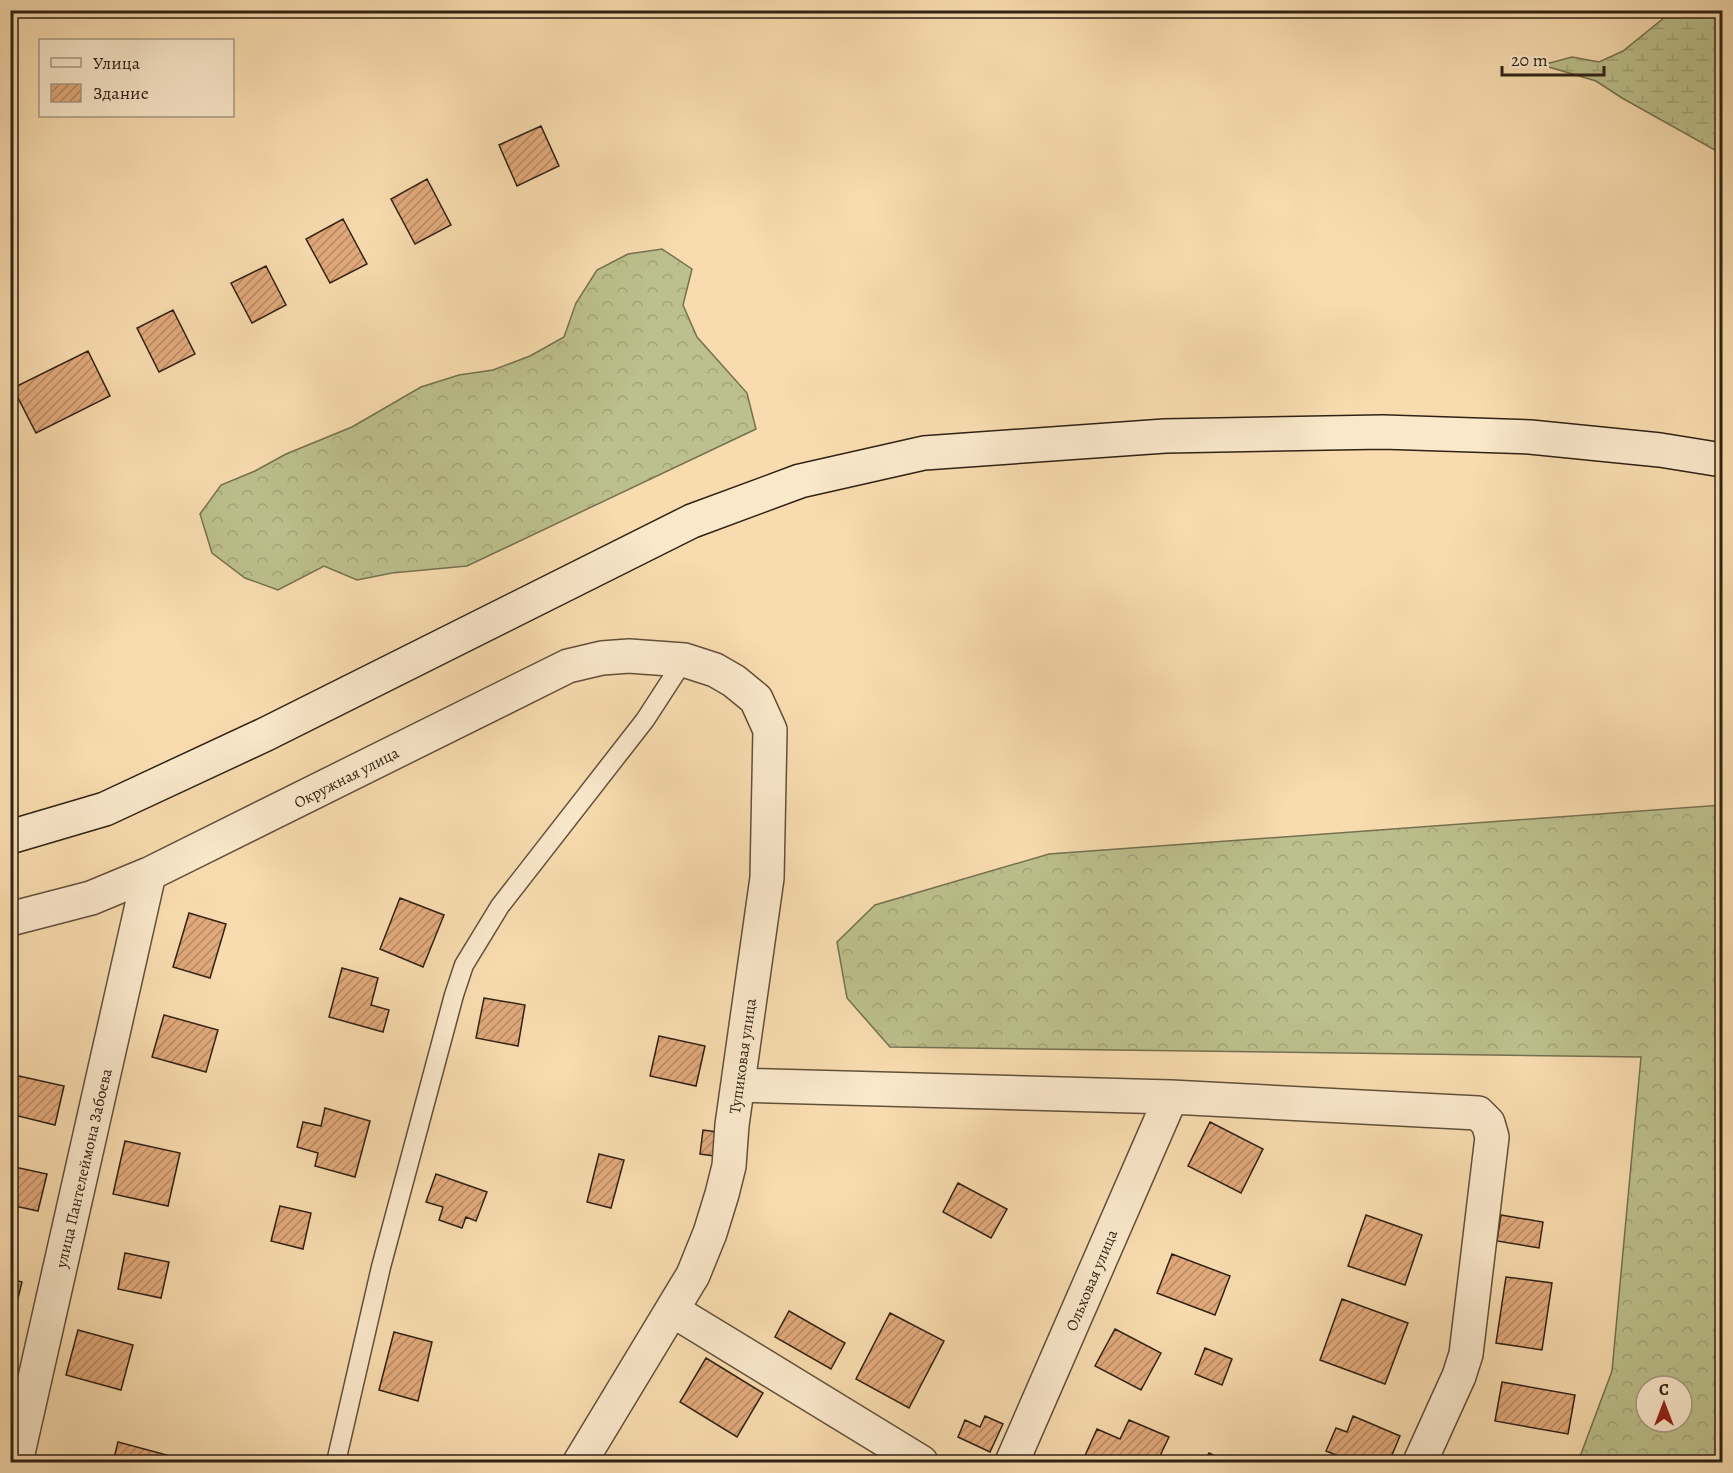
<svg xmlns="http://www.w3.org/2000/svg" width="1733" height="1473" font-family="Alegreya,serif">
<style>
.forest{fill:url(#forest-crowns);stroke:#767150;stroke-width:1.5;fill-rule:evenodd}
.wetland{fill:url(#wetland-marsh);stroke:#767150;stroke-width:1.5}
.building{fill:url(#building-hatch);stroke:#302214;stroke-width:1.5}
.lines{fill:none;stroke-linecap:round;stroke-linejoin:round}
.lane-casing{stroke:#62503b;stroke-width:21}
.street-casing{stroke:#62503b;stroke-width:36}
.secondary-casing{stroke:#302214;stroke-width:36}
.lane{stroke:#fae8cb;stroke-width:18}
.street{stroke:#fae8cb;stroke-width:33}
.secondary{stroke:#fae8cb;stroke-width:33}
.labels{text-anchor:middle;stroke-width:6;stroke-linejoin:round;paint-order:stroke}
.street-label{font-size:16px;fill:#302214;stroke:#fae8cb}
</style>
<defs>
<pattern id="forest-crowns" width="20" height="18" patternUnits="userSpaceOnUse" patternTransform="scale(1.5)"><rect width="20" height="18" fill="#bcc08c"/><path d="M2 6a3 3 0 1 1 6 0M12 15a3 3 0 1 1 6 0" fill="none" stroke="#a2a578"/></pattern>
<pattern id="wetland-marsh" width="20" height="14" patternUnits="userSpaceOnUse" patternTransform="scale(1.5)"><rect width="20" height="14" fill="#bcc08c"/><path d="M1 5h8M5 5V1M11 12h8M15 12V8" fill="none" stroke="#a2a578"/></pattern>
<pattern id="building-hatch" width="6" height="6" patternUnits="userSpaceOnUse" patternTransform="scale(1.5)"><rect width="6" height="6" fill="#e2aa7c"/><path d="M-1 1l2-2M0 6l6-6M5 7l2-2" fill="none" stroke="#b88a64"/></pattern>
</defs>
<rect width="100%" height="100%" fill="#f8dcaf"/>
<filter id="stains"><feTurbulence type="fractalNoise" baseFrequency=".00333" numOctaves="4"/><feColorMatrix values="0 0 0 0 .2 0 0 0 0 .09 0 0 0 0 .02 0 0 0 .5 -.17"/></filter>
<radialGradient id="worn" r=".72"><stop offset=".6" stop-color="#630" stop-opacity="0"/><stop offset="1" stop-color="#630" stop-opacity=".3"/></radialGradient>
<path class="forest" d="M 662,249 L 692,269 L 683,305 L 697,337 L 747,393 L 756,429 L 467,566 L 392,573 L 357,580 L 324,566 L 278,590 L 245,578 L 212,553 L 200,514 L 221,485 L 255,471 L 286,454 L 352,427 L 421,387 L 459,375 L 493,370 L 530,356 L 564,337 L 576,303 L 597,270 L 628,254 Z
M 1722,805 L 1722,1462 L 1578,1462 L 1612,1371 L 1641,1057 L 890,1047 L 847,998 L 837,942 L 875,905 L 1049,854 ZM 1646,1386 L 1682,1386 L 1682,1422 L 1646,1422 Z"/>
<path class="wetland" d="M 1668,11 L 1722,11 L 1722,154 L 1622,98 L 1596,81 L 1542,65 L 1572,57 L 1599,62 L 1623,51 L 1665,17 Z"/>
<path class="building" d="M 541,126 L 559,166 L 517,186 L 499,145 Z
M 427,179 L 451,225 L 415,244 L 391,199 Z
M 343,219 L 367,264 L 330,283 L 306,239 Z
M 266,266 L 286,305 L 252,323 L 231,283 Z
M 173,310 L 195,354 L 159,372 L 137,328 Z
M 88,351 L 110,396 L 36,433 L 13,388 Z
M 400,898 L 444,915 L 423,967 L 380,949 Z
M 189,913 L 226,924 L 210,978 L 173,967 Z
M 342,968 L 378,978 L 371,1005 L 389,1010 L 383,1032 L 329,1017 Z
M 484,998 L 525,1005 L 518,1046 L 476,1038 Z
M 164,1015 L 218,1030 L 206,1072 L 152,1057 Z
M 659,1036 L 705,1046 L 696,1086 L 650,1076 Z
M 10,1074 L 64,1086 L 55,1125 L 10,1114 Z
M 325,1108 L 370,1121 L 355,1177 L 315,1166 L 318,1153 L 297,1147 L 303,1122 L 321,1126 Z
M 1210,1122 L 1263,1149 L 1241,1193 L 1188,1166 Z
M 703,1130 L 725,1133 L 722,1157 L 700,1154 Z
M 125,1141 L 180,1153 L 168,1206 L 113,1194 Z
M 599,1154 L 624,1160 L 611,1208 L 587,1202 Z
M 10,1166 L 47,1174 L 38,1211 L 10,1205 Z
M 436,1174 L 487,1192 L 476,1221 L 466,1217 L 462,1228 L 439,1220 L 443,1207 L 426,1202 Z
M 958,1183 L 1007,1209 L 991,1238 L 943,1212 Z
M 280,1206 L 311,1213 L 303,1249 L 271,1241 Z
M 1366,1215 L 1422,1235 L 1405,1285 L 1348,1266 Z
M 1501,1215 L 1543,1222 L 1539,1248 L 1497,1241 Z
M 125,1253 L 169,1262 L 161,1298 L 118,1289 Z
M 1172,1254 L 1230,1276 L 1215,1315 L 1157,1293 Z
M 1506,1277 L 1552,1283 L 1542,1350 L 1496,1343 Z
M 10,1279 L 22,1282 L 13,1318 L 10,1318 Z
M 1342,1299 L 1408,1323 L 1385,1384 L 1320,1360 Z
M 789,1311 L 845,1343 L 831,1369 L 775,1337 Z
M 890,1313 L 944,1341 L 909,1408 L 856,1379 Z
M 1115,1329 L 1161,1353 L 1141,1390 L 1095,1366 Z
M 78,1330 L 133,1345 L 121,1390 L 66,1375 Z
M 394,1332 L 432,1342 L 418,1401 L 379,1390 Z
M 1205,1348 L 1232,1359 L 1222,1385 L 1195,1374 Z
M 706,1358 L 763,1393 L 737,1437 L 680,1402 Z
M 1502,1382 L 1575,1395 L 1568,1434 L 1495,1421 Z
M 985,1416 L 1003,1424 L 990,1452 L 958,1437 L 965,1420 L 980,1427 Z
M 1353,1416 L 1400,1436 L 1389,1462 L 1354,1462 L 1326,1451 L 1336,1428 L 1347,1432 Z
M 1129,1420 L 1169,1437 L 1157,1462 L 1090,1462 L 1083,1460 L 1097,1429 L 1120,1439 Z
M 118,1442 L 178,1458 L 177,1462 L 113,1462 Z
M 1209,1453 L 1228,1462 L 1204,1462 Z"/>
<g class="lines">
<defs>
<path id="lane" d="M 336,1462 L 381,1267 L 454,995 L 464,965 L 500,906 L 645,720 L 684,660"/>
<path id="street" d="M 10,919 L 91,898 L 149,874 L 568,666 L 602,658 L 629,656 L 684,660 L 715,670 L 734,681 L 756,699 L 770,730 L 767,878 L 732,1125 L 729,1166 L 722,1194 L 710,1233 L 693,1275 L 580,1462
M 738,1085 L 1171,1097 L 1478,1113 L 1488,1123 L 1492,1137 L 1466,1354 L 1459,1376 L 1420,1462
M 672,1310 L 921,1462
M 16,1462 L 149,874
M 1012,1462 L 1171,1097"/>
<path id="secondary" d="M 10,837 L 105,809 L 266,734 L 692,521 L 800,481 L 924,453 L 1165,436 L 1383,432 L 1530,437 L 1660,450 L 1722,460"/>
</defs>
<use href="#lane" class="lane-casing"/>
<use href="#street" class="street-casing"/>
<use href="#secondary" class="secondary-casing"/>
<use href="#lane" class="lane"/>
<use href="#street" class="street"/>
<use href="#secondary" class="secondary"/>
</g>
<g class="labels">
<g class="street-label">
<text transform="translate(346 777) rotate(-27)" y="6">Окружная улица</text>
<text transform="translate(742 1056) rotate(-82)" y="6">Тупиковая улица</text>
<text transform="translate(83 1168) rotate(-77)" y="6">улица Пантелеймона Забоева</text>
<text transform="translate(1091 1280) rotate(-67)" y="6">Ольховая улица</text>
</g>
</g>
<rect width="1733" height="1473" fill="none" stroke="#f8dcaf" stroke-width="36"/>
<rect x="12" y="12" width="1709" height="1449" fill="none" stroke="#302214" stroke-width="3"/>
<rect x="18" y="18" width="1697" height="1437" fill="none" stroke="#302214" stroke-width="1.5"/>
<rect x="39" y="39" width="195" height="78" fill="#fae8cb" stroke="#a99982" stroke-width="1.5"/>
<rect x="51" y="58" width="30" height="9" fill="#fae8cb" stroke="#a99982" stroke-width="1.5"/>
<text x="93" y="69" font-size="18" fill="#302214">Улица</text>
<rect x="51" y="84" width="30" height="18" fill="url(#building-hatch)" stroke="#a99982" stroke-width="1.5"/>
<text x="93" y="99" font-size="18" fill="#302214">Здание</text>
<g transform="translate(1664 1404)"><circle r="28" fill="#fae8cb" stroke="#a99982" stroke-width="1.5"/>
<path d="M0-4.5L10 22L0 15L-10 22Z" fill="#8f2418"/>
<text y="-9" font-size="16" font-weight="bold" text-anchor="middle" fill="#302214">С</text>
</g>
<path d="M1502 66v9h102v-9" fill="none" stroke="#302214" stroke-width="3"/>
<text x="1511" y="66" font-size="18" fill="#302214" stroke="#fae8cb" stroke-width="4.5" paint-order="stroke">20 m</text>
<rect width="100%" height="100%" filter="url(#stains)"/>
<rect width="100%" height="100%" fill="url(#worn)"/>
</svg>
